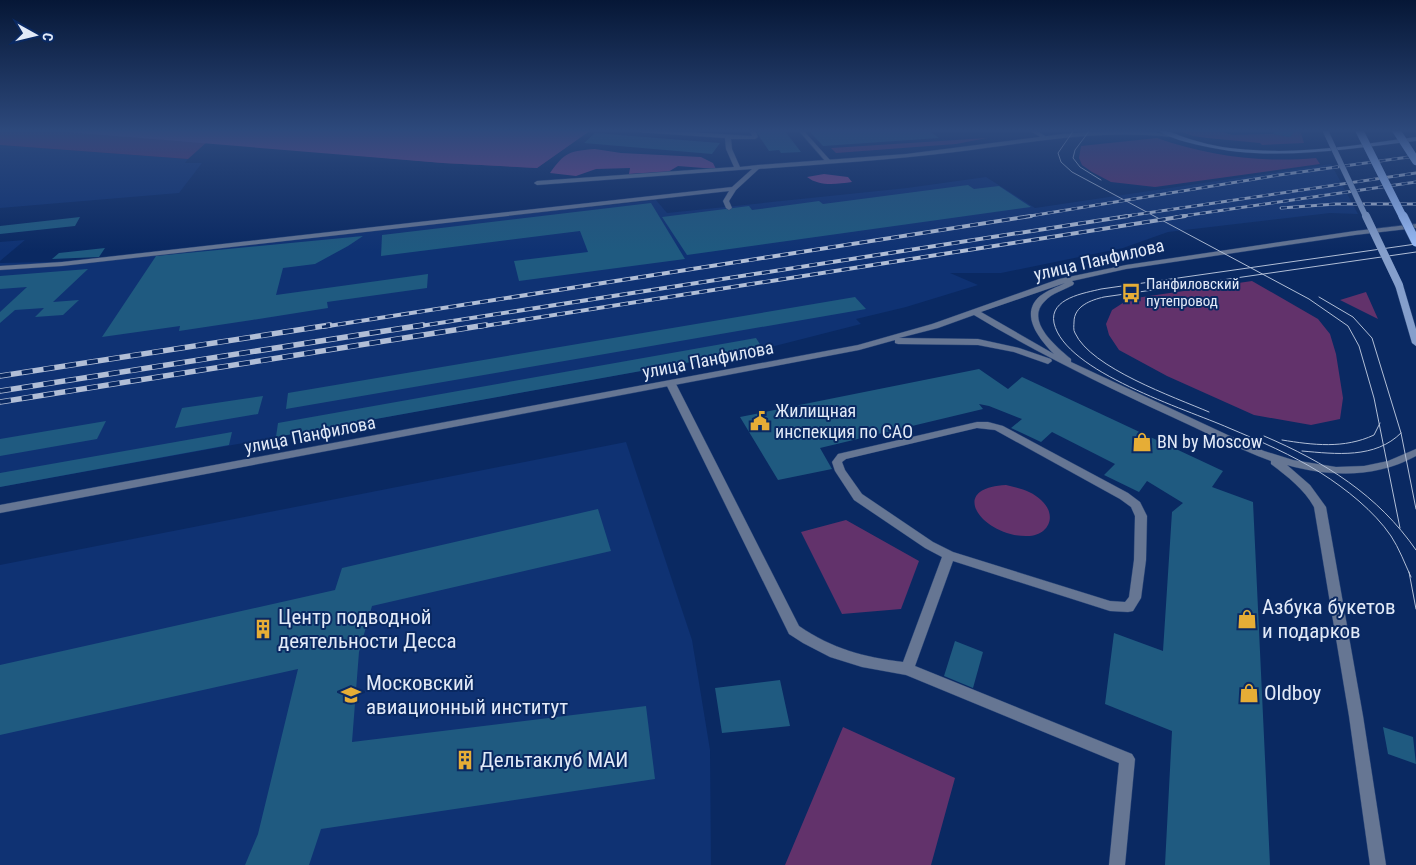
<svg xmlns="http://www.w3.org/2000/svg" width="1416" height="865" font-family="'Roboto Condensed',sans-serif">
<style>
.built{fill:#0f3273}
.green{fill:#62326b}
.forest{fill:#7c4586}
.building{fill:#1f5a80}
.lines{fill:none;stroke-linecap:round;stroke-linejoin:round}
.service-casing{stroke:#284477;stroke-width:1}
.minor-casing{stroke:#284477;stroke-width:1}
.tertiary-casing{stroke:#284477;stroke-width:1}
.secondary-casing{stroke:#284477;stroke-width:1}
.service{fill:#667693;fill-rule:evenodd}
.minor{fill:#667693;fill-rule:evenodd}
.tertiary{fill:#667693;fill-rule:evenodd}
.secondary{fill:#859fcc;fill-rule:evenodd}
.tram{stroke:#b1bed6;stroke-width:1}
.rail-far2-casing{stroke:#b1bed6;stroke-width:3}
.rail-far1-casing{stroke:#b1bed6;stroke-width:4}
.rail-casing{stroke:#b1bed6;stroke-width:5.5}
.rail-far2{stroke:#0a2962;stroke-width:2;stroke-dasharray:6;stroke-linecap:butt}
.rail-far1{stroke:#0a2962;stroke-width:2.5;stroke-dasharray:8;stroke-linecap:butt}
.rail{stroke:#0a2962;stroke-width:4;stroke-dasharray:11;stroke-linecap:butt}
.secondary-bridge-far1-casing{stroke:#284477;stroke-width:6;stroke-linecap:butt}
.secondary-bridge-casing{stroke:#284477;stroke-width:8;stroke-linecap:butt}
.primary-bridge-far1-casing{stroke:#284477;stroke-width:8;stroke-linecap:butt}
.primary-bridge-casing{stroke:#284477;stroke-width:10;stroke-linecap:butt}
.secondary-bridge-far1{stroke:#859fcc;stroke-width:5.5}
.secondary-bridge{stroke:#859fcc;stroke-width:8}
.primary-bridge-far1{stroke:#9cbef9;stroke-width:8}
.primary-bridge{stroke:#9cbef9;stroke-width:9}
.labels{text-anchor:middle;stroke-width:4;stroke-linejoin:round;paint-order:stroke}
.far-poi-label{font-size:15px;fill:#e2eaf8;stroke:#0a2962;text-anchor:start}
.street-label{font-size:18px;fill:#e2eaf8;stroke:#0a2962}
.poi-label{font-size:18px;fill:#e2eaf8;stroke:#0a2962;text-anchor:start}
.near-poi-label{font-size:21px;fill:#e2eaf8;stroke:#0a2962;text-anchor:start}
</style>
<rect width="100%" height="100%" fill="#0a2962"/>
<path class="built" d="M 0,145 L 188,159 L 185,163 L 202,163 L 179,193 L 0,208 Z
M 1331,164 L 1358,214 L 1330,213 L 1168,232 L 1123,248 L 1001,273 L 950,273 L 978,285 L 906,307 L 856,319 L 861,324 L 763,349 L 0,487 L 0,263 L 94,261 L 656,200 L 667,213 L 907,188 L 986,177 L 1035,208 Z
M 25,240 L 0,261 L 0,242 Z
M 626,442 L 692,640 L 710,750 L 711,865 L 0,865 L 0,565 Z"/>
<path class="green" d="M 0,130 L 591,130 L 537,168 L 443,163 L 207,142 L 188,159 L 0,145 Z
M 1177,130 L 1217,130 L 1232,135 L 1273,134 L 1290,137 L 1295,130 L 1300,130 L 1304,143 L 1262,145 L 1260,143 L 1207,138 L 1193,136 Z
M 987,138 L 956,144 L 836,153 L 831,148 Z
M 1157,138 C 1209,156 1261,163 1316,158 L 1320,164 L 1155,187 L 1111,182 L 1092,172 L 1082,165 L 1079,158 L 1081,146 Z
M 1252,281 L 1318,319 L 1330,334 L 1336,354 L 1343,398 L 1340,419 L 1311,425 L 1254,415 L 1167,376 L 1119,350 L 1109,335 L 1106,324 L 1112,310 L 1129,299 Z
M 1366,292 L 1378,319 L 1340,300 Z
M 1006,485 C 1019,488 1032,491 1041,500 C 1058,515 1049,536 1027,536 C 984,537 945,488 1006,485 Z
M 846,520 L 919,561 L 901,609 L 842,614 L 801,532 Z
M 843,727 L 955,778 L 931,865 L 785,865 Z"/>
<path class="forest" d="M 43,130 L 591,130 L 537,168 L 443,163 Z
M 595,149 L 621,153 L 701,157 L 713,163 L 716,169 L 678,166 L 668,172 L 629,174 L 630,168 L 596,169 L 576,176 L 550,173 C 565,152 569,151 595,149 Z
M 824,174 L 848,177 L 852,182 C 837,184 820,187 807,177 Z"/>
<path class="building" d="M 755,130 L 784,130 L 801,152 L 781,153 L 779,150 L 769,151 Z
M 849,130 L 928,130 L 939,138 L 823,146 L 810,132 Z
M 1276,130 L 1295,130 L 1290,137 L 1273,134 Z
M 595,133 L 720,143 L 712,154 L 584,143 Z
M 968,185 L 974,189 L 999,186 L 1031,207 L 687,255 L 662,217 L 749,206 L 752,210 L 819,201 L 823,204 Z
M 651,203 L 685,259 L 519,281 L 514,261 L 588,252 L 580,231 L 381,256 L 382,235 Z
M 80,217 L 75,226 L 0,234 L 0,226 Z
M 363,236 L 348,246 L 315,264 L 283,268 L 276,295 L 428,274 L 427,288 L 327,302 L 328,308 L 252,320 L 179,331 L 180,326 L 102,337 L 156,256 Z
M 105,248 L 99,257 L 52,259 L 59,253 Z
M 88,269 L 53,302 L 79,300 L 63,315 L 35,317 L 44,308 L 15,310 L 0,323 L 0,312 L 27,287 L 0,289 L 0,276 Z
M 855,297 L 866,309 L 286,409 L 288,393 Z
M 756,338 L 763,349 L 276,437 L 278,423 Z
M 979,369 L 1008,389 L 1022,377 L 1223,471 L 1212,487 L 1253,502 L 1270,865 L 1165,865 L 1172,731 L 1105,704 L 1114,633 L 1163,651 L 1172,512 L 1183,503 L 1147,481 L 1139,492 L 1104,475 L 1115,464 L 1052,432 L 1041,442 L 1011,428 L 1022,419 L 989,406 L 979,404 L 983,409 L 820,448 L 832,469 L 778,480 L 740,417 Z
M 263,396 L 258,414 L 175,428 L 182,408 Z
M 106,421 L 97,439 L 0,456 L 0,439 Z
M 232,432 L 229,445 L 0,487 L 0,473 Z
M 598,509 L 611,551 L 372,606 L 359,652 L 352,742 L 646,706 L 655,779 L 321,829 L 309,865 L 245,865 L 258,834 L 298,669 L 0,735 L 0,665 L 335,590 L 342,568 Z
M 955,641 L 983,652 L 973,688 L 944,676 Z
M 780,680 L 790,726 L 722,733 L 715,688 Z
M 1383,727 L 1413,737 L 1416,764 L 1388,754 Z"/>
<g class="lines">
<defs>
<path id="service" d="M 635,130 L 655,130 L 752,136 L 750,130 L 755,130 L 758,137 L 755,139 L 731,139 L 732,149 L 740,167 L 758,165 L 761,167 L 736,190 L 729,201 L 732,208 L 729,210 L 726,208 L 723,201 L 729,191 L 62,266 L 0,270 L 0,266 L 62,262 L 732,187 L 752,169 L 537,185 L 534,183 L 537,181 L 734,167 L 726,149 L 725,138 L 638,132 Z
M 798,130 L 803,130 L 830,160 L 830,162 L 826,162 Z
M 1029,130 L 1035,130 L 1047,137 L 1042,138 Z
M 671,381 L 676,384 L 799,626 C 833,649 863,657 903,662 L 942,557 L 925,548 L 854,500 L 835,471 L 832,462 L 838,454 L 977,422 L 988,422 L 1003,426 L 1128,493 L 1140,502 L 1147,516 L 1146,560 L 1141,598 L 1133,611 L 1128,612 L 1110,611 L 953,561 L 915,666 L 1132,754 L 1135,759 L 1125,865 L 1109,865 L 1119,763 L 906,675 L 862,667 L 830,657 L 803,643 L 789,634 L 666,384 ZM 977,428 L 995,430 L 1120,499 L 1131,507 L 1135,516 L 1134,560 L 1129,597 L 1125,602 L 1110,601 L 953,552 L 933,542 L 862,494 L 845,470 L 842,462 L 846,459 Z"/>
<path id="minor" d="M 1117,130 L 1144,131 L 1174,135 L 1171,137 C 1096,129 1029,143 955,152 C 890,160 824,164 758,169 L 755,167 L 758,165 L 906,154 L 1063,134 Z"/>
<path id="tertiary" d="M 1416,224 L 1416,228 L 1355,235 L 1126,269 L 1072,281 L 1074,283 L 1073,285 C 1064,290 1052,293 1045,301 C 1024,321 1057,347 1071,359 L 1071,362 L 1232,437 L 1264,451 L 1293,460 L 1336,467 L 1364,466 L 1388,461 L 1416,449 L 1416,456 C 1376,478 1330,477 1287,465 L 1310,485 L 1326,507 L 1363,716 L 1386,865 L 1370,865 L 1349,716 L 1314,507 C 1304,489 1288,477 1271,464 L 1271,461 C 1236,448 1203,431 1170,416 C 1103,385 1037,353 974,315 L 938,328 L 899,338 L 978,339 L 1019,348 L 1051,359 L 1052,361 L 1048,364 L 1014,352 L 978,345 L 898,344 L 895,343 L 895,340 L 859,350 L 0,513 L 0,505 L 858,345 L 932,324 L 1059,279 L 1126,265 L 1355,231 ZM 1065,283 C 1057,287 1048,290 1040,296 C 1019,314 1039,339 1054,354 L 981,312 Z"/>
<path id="secondary" d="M 1156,130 C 1169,129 1181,137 1193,140 C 1212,146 1232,149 1253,150 C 1307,154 1362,144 1416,137 L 1416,141 C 1345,149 1273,162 1203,146 C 1188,143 1170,138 1156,130 Z
M 1396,283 L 1399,283 L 1403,285 L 1416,329 L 1416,346 L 1412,343 L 1395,285 Z"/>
</defs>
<use href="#service" class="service-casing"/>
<use href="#minor" class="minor-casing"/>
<use href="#tertiary" class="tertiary-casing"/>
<use href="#secondary" class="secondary-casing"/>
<use href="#service" class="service"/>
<use href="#minor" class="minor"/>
<use href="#tertiary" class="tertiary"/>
<use href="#secondary" class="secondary"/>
<path class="tram" d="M 1074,130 L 1058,153 L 1061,162 L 1072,172 L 1309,299 L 1348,326 L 1359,346 L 1374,398 L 1400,528
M 1090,130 L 1075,150 L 1073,158 L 1080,167 L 1101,180
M 1319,297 L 1353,317 L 1372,338 L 1401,433 L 1416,509
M 1209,412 C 1174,397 1091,368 1075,333 C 1073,330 1074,325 1074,322 C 1074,306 1091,300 1104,297 L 1416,252
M 1264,436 C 1325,462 1378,495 1416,550
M 1282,440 C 1313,445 1344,449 1374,435 L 1380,423
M 1302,451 C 1336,454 1375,459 1401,433
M 1409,572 L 1416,609
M 1411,577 C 1405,564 1399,548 1391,536 C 1374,511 1346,489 1321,473 C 1292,455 1260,441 1229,428 C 1186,409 1065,372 1054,323 C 1049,298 1085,293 1101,289 L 1416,244"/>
<defs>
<path id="rail-far2" d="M 1281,208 L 1336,204 L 1416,204
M 1024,217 L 1279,175 L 1416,156
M 1120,217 L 1416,173
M 1176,217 L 1416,182"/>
<path id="rail-far1" d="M 322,327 L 1031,216
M 414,327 L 1128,216
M 478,327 L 1185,216"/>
<path id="rail" d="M 0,376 L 330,325
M 0,391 L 423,325
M 0,402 L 486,325"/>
</defs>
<use href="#rail-far2" class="rail-far2-casing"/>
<use href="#rail-far1" class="rail-far1-casing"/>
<use href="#rail" class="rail-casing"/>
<use href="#rail-far2" class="rail-far2"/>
<use href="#rail-far1" class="rail-far1"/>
<use href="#rail" class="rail"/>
<defs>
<path id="secondary-bridge-far1" d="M 1325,130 L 1366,217"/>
<path id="secondary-bridge" d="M 1366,216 L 1399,285"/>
<path id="primary-bridge-far1" d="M 1359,130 L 1403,217
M 1396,130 L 1416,161"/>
<path id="primary-bridge" d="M 1403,216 L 1416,242"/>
</defs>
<use href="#secondary-bridge-far1" class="secondary-bridge-far1-casing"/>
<use href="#secondary-bridge" class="secondary-bridge-casing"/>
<use href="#primary-bridge-far1" class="primary-bridge-far1-casing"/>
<use href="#primary-bridge" class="primary-bridge-casing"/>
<use href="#secondary-bridge-far1" class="secondary-bridge-far1"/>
<use href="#secondary-bridge" class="secondary-bridge"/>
<use href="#primary-bridge-far1" class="primary-bridge-far1"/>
<use href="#primary-bridge" class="primary-bridge"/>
</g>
<linearGradient id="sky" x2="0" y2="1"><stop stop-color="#061736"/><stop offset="0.52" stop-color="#2d497c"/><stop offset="1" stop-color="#2d497c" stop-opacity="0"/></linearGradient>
<rect width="1416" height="251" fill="url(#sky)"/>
<defs>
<symbol id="bus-bare" viewBox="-9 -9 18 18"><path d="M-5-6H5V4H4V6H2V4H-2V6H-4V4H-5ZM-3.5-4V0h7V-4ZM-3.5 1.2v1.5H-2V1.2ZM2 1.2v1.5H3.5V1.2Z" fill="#e6ad36" stroke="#0a2962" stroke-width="2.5" paint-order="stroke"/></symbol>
<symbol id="civic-bare" viewBox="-9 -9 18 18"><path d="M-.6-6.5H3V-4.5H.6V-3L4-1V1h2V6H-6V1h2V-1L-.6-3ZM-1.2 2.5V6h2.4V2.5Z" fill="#e6ad36" stroke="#0a2962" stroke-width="2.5" paint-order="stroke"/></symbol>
<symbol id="shop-bare" viewBox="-9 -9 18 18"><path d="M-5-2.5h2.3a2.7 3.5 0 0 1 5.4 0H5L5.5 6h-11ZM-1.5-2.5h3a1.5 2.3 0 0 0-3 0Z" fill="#e6ad36" stroke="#0a2962" stroke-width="2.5" paint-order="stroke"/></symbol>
<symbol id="building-bare" viewBox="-9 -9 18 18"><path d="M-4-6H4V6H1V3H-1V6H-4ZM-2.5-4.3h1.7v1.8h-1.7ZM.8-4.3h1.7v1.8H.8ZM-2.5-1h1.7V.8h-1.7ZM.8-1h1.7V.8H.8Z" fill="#e6ad36" stroke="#0a2962" stroke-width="2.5" paint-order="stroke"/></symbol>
<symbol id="university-bare" viewBox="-9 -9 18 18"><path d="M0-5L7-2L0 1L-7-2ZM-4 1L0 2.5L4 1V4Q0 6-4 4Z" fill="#e6ad36" stroke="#0a2962" stroke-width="2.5" paint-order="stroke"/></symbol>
</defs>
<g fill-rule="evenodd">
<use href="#bus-bare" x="1117" y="279" width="28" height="28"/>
<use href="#civic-bare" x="746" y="407" width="28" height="28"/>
<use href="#shop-bare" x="1128" y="428" width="28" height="28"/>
<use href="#shop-bare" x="1233" y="605" width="28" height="28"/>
<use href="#building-bare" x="249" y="615" width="28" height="28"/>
<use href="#shop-bare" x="1235" y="679" width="28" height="28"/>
<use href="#university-bare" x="337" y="681" width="28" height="28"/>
<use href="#building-bare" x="451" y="746" width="28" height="28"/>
</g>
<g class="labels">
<g class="far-poi-label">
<text x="1146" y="289">Панфиловский<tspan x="1146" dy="17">путепровод</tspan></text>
</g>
<g class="street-label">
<text transform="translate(1099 260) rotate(-13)" y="6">улица Панфилова</text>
<text transform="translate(708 360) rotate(-11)" y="6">улица Панфилова</text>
<text transform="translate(310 435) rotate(-11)" y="6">улица Панфилова</text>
</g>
<g class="poi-label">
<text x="775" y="417">Жилищная<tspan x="775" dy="21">инспекция по САО</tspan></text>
<text x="1157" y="448">BN by Moscow</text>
</g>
<g class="near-poi-label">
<text x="1262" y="614">Азбука букетов<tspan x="1262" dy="24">и подарков</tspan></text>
<text x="278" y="624">Центр подводной<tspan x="278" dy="24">деятельности Десса</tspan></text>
<text x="366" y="690">Московский<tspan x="366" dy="24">авиационный институт</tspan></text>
<text x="1264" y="700">Oldboy</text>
<text x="480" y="767">Дельтаклуб МАИ</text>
</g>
</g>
<g transform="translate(35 35) rotate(98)" stroke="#0a2962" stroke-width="4" paint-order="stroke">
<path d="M0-4L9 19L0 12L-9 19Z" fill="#e2eaf8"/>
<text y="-8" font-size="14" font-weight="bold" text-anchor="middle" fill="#e2eaf8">С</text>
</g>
</svg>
